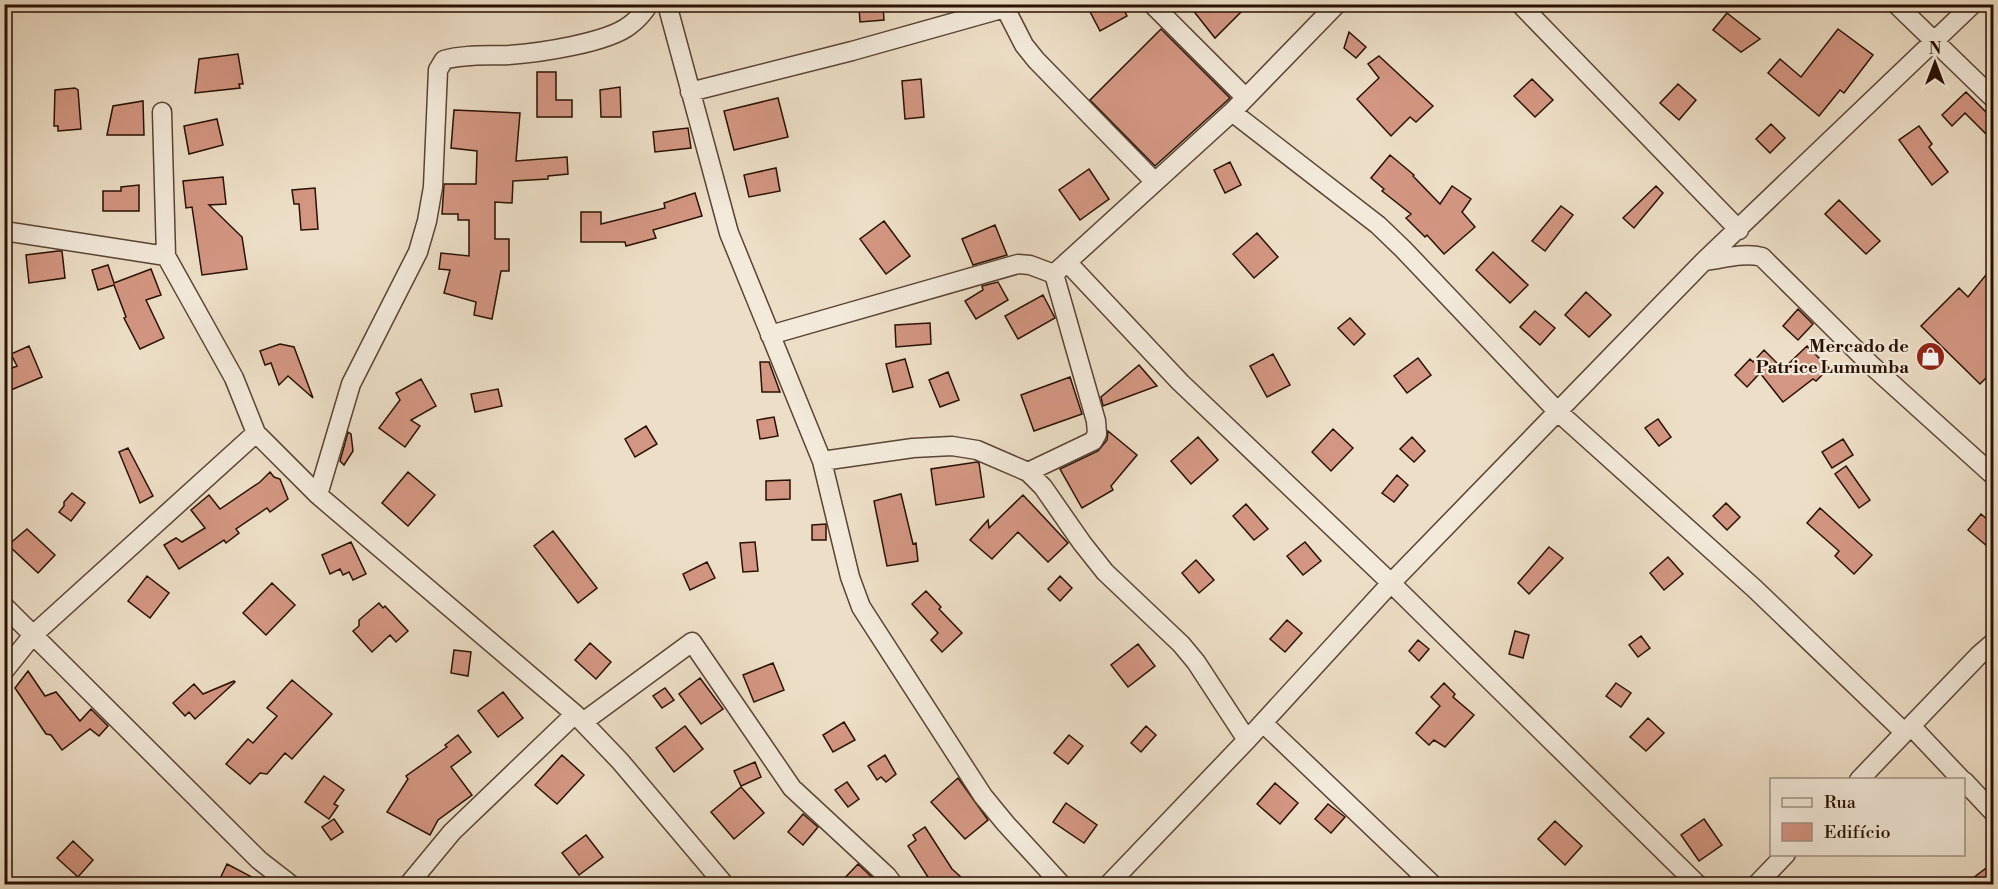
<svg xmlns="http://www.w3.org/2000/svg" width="1998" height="889" font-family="'Libre Bodoni',serif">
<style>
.building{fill:#d39682;stroke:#291103;stroke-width:1.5}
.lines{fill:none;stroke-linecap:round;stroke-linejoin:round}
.street-casing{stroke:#5a4434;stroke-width:21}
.street{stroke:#f3eadb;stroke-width:18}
.labels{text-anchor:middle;stroke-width:4.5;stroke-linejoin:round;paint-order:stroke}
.poi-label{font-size:18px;font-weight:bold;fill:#291103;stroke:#f3eadb;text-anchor:end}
</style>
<rect width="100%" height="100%" fill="#eddfc7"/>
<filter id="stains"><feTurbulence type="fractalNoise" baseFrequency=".00333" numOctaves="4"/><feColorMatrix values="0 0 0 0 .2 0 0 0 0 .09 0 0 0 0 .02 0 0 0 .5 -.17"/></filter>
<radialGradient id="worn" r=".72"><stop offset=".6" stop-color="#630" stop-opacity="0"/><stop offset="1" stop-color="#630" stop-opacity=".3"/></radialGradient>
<path class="building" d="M 1086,4 L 1121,4 L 1127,16 L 1100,31 Z
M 1188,4 L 1249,4 L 1215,38 Z
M 883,6 L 884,20 L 860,22 L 859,8 Z
M 1727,13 L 1760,39 L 1741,52 L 1713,30 Z
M 1161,29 L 1230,98 L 1155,166 L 1090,100 Z
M 1838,29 L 1873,55 L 1844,93 L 1840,90 L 1819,116 L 1768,73 L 1780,59 L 1801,77 Z
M 1349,32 L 1366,47 L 1356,58 L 1344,48 Z
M 238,54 L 243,84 L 239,84 L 240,88 L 195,93 L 199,59 Z
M 1379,56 L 1433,106 L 1416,122 L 1410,117 L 1391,136 L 1357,99 L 1379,78 L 1368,64 Z
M 537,72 L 556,72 L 556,100 L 572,100 L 572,117 L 537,117 Z
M 921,79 L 924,117 L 905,119 L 902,81 Z
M 1532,79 L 1553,100 L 1535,117 L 1514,96 Z
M 1678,84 L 1696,100 L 1679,120 L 1660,103 Z
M 620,87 L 621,117 L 601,117 L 600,90 Z
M 75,88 L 78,90 L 81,129 L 58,131 L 58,126 L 54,126 L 55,90 Z
M 1966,92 L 1994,120 L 1994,142 L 1965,113 L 1952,126 L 1942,115 Z
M 778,98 L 788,137 L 734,150 L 724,111 Z
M 143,101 L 144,135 L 107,135 L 113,106 Z
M 454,110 L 520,113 L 516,161 L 567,157 L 568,174 L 548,176 L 548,179 L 513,181 L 512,203 L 495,202 L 495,239 L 509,239 L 509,271 L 501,271 L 492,319 L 474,315 L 476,302 L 444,293 L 450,270 L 439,269 L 441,253 L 469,256 L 469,220 L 458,220 L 458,214 L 442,214 L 444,184 L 476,184 L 477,151 L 451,148 Z
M 217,119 L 223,145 L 189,154 L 184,126 Z
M 1771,124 L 1785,138 L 1770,153 L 1756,139 Z
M 1919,126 L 1932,144 L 1929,147 L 1948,172 L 1932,185 L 1899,140 Z
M 688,128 L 691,148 L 655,152 L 653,132 Z
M 1390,155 L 1414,175 L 1413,176 L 1440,204 L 1452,186 L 1471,199 L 1462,212 L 1475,227 L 1444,254 L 1427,235 L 1425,237 L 1406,218 L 1411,214 L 1382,191 L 1384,189 L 1371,178 Z
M 1230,162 L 1241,185 L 1225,193 L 1214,170 Z
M 776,168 L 780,191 L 749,197 L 744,175 Z
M 1089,169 L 1109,199 L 1080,220 L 1059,190 Z
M 223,177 L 226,204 L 209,205 L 242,237 L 247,269 L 202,275 L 192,207 L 186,208 L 183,181 Z
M 139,185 L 139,211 L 103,211 L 103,191 L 121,191 L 121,187 Z
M 1656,186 L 1663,193 L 1634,228 L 1623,218 Z
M 315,188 L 318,229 L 301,230 L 299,204 L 294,204 L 292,190 Z
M 695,193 L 702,216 L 653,230 L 656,238 L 626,246 L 625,242 L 581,242 L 581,212 L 601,212 L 601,224 L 665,208 L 664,203 Z
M 1839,200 L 1880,241 L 1866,254 L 1825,214 Z
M 1561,206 L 1573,215 L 1545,251 L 1532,241 Z
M 884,221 L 910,256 L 886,274 L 860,239 Z
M 995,225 L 1007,255 L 973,265 L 962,239 Z
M 1257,233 L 1278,257 L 1254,278 L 1233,254 Z
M 58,251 L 62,251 L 65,278 L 29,283 L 26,255 Z
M 1493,252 L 1528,285 L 1510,303 L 1476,270 Z
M 108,265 L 114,283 L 151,269 L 161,295 L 146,300 L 164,338 L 140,349 L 124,318 L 126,317 L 114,285 L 98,290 L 92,270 Z
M 1994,265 L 1994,370 L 1980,384 L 1921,326 L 1959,288 L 1968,297 Z
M 998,282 L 1008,300 L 976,319 L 965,301 L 983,290 L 982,286 Z
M 1586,292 L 1611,315 L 1589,337 L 1565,315 Z
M 1043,295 L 1055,318 L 1018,339 L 1005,316 Z
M 1798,309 L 1813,324 L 1798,340 L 1783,326 Z
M 1535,311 L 1555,328 L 1540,345 L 1520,327 Z
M 1350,318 L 1365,334 L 1354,345 L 1338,328 Z
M 930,323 L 931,344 L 896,347 L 895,325 Z
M 280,344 L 294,347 L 313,398 L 288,376 L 279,385 L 271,363 L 265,365 L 260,351 Z
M 29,346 L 42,377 L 11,390 L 10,387 L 4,389 L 4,371 L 17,366 L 11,354 Z
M 1807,346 L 1829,368 L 1816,381 L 1813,379 L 1783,402 L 1760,373 L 1747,387 L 1735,375 L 1750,359 L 1753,362 L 1764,350 L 1783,369 Z
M 1273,354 L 1290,385 L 1267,397 L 1250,366 Z
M 1418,358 L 1431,375 L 1407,393 L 1394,376 Z
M 905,359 L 913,387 L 893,392 L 886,364 Z
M 760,362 L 769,362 L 780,392 L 762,392 Z
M 1139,365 L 1157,386 L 1103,406 L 1101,397 Z
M 948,372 L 959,400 L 940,407 L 929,380 Z
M 1070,377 L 1082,414 L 1034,431 L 1021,395 Z
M 421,379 L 436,406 L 411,420 L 420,426 L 405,447 L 379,428 L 400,400 L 396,393 Z
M 498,389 L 502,406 L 475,412 L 471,394 Z
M 774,417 L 778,436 L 760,439 L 757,420 Z
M 1658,419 L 1671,437 L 1659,446 L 1645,428 Z
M 646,426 L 657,444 L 635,457 L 625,439 Z
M 1333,429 L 1353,448 L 1331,471 L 1312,452 Z
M 1108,431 L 1137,455 L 1111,486 L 1113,490 L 1082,508 L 1060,469 L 1098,451 L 1107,440 Z
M 348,432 L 351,434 L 353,451 L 344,465 L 340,461 Z
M 1198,437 L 1218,460 L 1191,484 L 1171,461 Z
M 1412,437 L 1425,451 L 1414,462 L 1400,449 Z
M 1843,439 L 1853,455 L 1832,468 L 1822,452 Z
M 128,448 L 153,496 L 140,503 L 119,452 Z
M 977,462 L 979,463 L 984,497 L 936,505 L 931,469 Z
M 1846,466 L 1870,500 L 1859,508 L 1835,474 Z
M 270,472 L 274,477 L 280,479 L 288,499 L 270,512 L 267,508 L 236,529 L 239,533 L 226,543 L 224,540 L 179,569 L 164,545 L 176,538 L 182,542 L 205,528 L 191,510 L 209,495 L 220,509 L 260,482 Z
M 408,472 L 435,495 L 408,526 L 382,503 Z
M 1397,475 L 1408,485 L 1394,502 L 1382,493 Z
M 790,480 L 790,499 L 766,500 L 766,481 Z
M 72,493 L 85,503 L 71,521 L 59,512 L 64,506 L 64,502 Z
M 901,494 L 913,544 L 916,543 L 918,561 L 887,566 L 874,501 Z
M 1023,495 L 1068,543 L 1048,562 L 1018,532 L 992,559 L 970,540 L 988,520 L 989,528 Z
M 1726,503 L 1740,517 L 1727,530 L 1713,516 Z
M 1246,504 L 1268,529 L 1254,540 L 1233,516 Z
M 1820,508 L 1872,555 L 1854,574 L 1835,556 L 1839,551 L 1807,523 Z
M 1981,514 L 1994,525 L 1994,552 L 1968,530 Z
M 826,524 L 826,540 L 812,540 L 812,525 Z
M 27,529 L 55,555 L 38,573 L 8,545 Z
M 553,531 L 597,588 L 578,603 L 534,546 Z
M 351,542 L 366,574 L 353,580 L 349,572 L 343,575 L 340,569 L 330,574 L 322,555 Z
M 755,542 L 758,571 L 743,572 L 740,543 Z
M 1305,542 L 1321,561 L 1303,575 L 1287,556 Z
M 1549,547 L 1563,558 L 1529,594 L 1518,583 Z
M 1668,557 L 1683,574 L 1664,590 L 1650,573 Z
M 1196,560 L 1214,580 L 1199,593 L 1182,573 Z
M 707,562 L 715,578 L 690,590 L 683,574 Z
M 147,576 L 169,593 L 150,618 L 128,601 Z
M 1060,576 L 1072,588 L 1060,601 L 1048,589 Z
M 272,583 L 295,605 L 266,635 L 243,613 Z
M 926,591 L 941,607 L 939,609 L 962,633 L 942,652 L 931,640 L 938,633 L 912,604 Z
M 379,603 L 383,608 L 385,606 L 408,631 L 396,642 L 390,635 L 372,652 L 353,631 L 359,626 L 359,620 Z
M 1287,620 L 1302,633 L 1285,652 L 1270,639 Z
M 1515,631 L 1529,635 L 1523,658 L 1509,654 Z
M 1641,636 L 1650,648 L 1638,657 L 1629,645 Z
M 1418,640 L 1429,649 L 1419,661 L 1409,651 Z
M 590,643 L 611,662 L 596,679 L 575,660 Z
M 1138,644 L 1155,666 L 1128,687 L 1111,665 Z
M 454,650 L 471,652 L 468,676 L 451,673 Z
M 773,663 L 784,690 L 754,702 L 743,675 Z
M 28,671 L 45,696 L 56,692 L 80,721 L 91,709 L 108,726 L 99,736 L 90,729 L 62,750 L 51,735 L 46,734 L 15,688 Z
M 700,678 L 723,709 L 701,724 L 679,694 Z
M 292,680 L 332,714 L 292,759 L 285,753 L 267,774 L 260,773 L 250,784 L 226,764 L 248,739 L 253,743 L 277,716 L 267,708 Z
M 234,681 L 235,682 L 195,719 L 189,712 L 185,716 L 173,703 L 194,684 L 203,694 Z
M 1444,683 L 1455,694 L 1453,697 L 1474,715 L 1445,747 L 1434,740 L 1429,745 L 1416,733 L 1440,706 L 1431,697 Z
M 1616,683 L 1631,693 L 1621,707 L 1606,696 Z
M 665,688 L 674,700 L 662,708 L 653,696 Z
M 503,692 L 523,718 L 498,737 L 478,711 Z
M 1648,718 L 1664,733 L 1646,751 L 1630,737 Z
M 844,722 L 855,740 L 833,752 L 823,735 Z
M 685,726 L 703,749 L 674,772 L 656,748 Z
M 1146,726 L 1156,735 L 1141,752 L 1131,743 Z
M 458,735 L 471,752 L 451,767 L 472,795 L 438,820 L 430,835 L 387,812 L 408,779 L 406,776 L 447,747 L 445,745 Z
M 1069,735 L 1083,746 L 1068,764 L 1054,753 Z
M 562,755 L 584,775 L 557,804 L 535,785 Z
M 885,755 L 896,774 L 886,782 L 881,777 L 877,780 L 868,766 Z
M 755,762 L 761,777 L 741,786 L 734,771 Z
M 324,776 L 344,790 L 334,804 L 338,806 L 329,819 L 305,802 Z
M 958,778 L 988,820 L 965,839 L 931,802 Z
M 847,782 L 859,799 L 848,807 L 835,790 Z
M 1275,783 L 1298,803 L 1280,824 L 1257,804 Z
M 741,787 L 764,813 L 734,839 L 711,812 Z
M 1066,803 L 1097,825 L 1084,843 L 1053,822 Z
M 1328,804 L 1345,817 L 1331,833 L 1315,819 Z
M 803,814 L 818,827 L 803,845 L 788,832 Z
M 334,819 L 343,832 L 331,840 L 322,827 Z
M 1704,819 L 1722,845 L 1699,861 L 1681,835 Z
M 1555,821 L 1582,846 L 1565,865 L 1538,839 Z
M 925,827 L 952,869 L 970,885 L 933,885 L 908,846 L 916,840 L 913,835 Z
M 586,835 L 603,857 L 579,875 L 562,853 Z
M 73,841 L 93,860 L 78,877 L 57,858 Z
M 1994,862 L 1994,885 L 1964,885 Z
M 227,864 L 267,885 L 217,885 Z
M 858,864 L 879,884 L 879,885 L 838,885 Z"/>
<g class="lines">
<defs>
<path id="street" d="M 667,4 L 729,233 L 822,461 L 850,577 L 861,607 L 983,796 L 1006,824 L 1061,884
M 1003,4 L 1024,45 L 1036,60 L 1155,182
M 1152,4 L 1245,97
M 1520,4 L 1739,230
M 1896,4 L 1994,99
M 690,92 L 852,51 L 1005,8
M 162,112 L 166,256 L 234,378 L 256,433 L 318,495 L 575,714 L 620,761 L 724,884
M 1232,112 L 1378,225 L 1403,249 L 1557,411 L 1755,589 L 1904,732
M 4,231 L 166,256
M 1704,261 C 1722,259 1744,252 1762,257 L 1870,364 L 1994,476
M 1067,262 L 1180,382 L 1391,583 L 1697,884
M 1054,274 L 1232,112 L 1337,4
M 770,335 L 1018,264 L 1030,265 L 1054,274
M 822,461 L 913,448 L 952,446 L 977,450 L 1028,472 L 1043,487 L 1082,543 L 1105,572 L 1181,644 L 1196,662 L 1247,740
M 1028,472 L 1093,441 L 1097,434 L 1096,421 L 1054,274
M 318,495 L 351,384 L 418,252 L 427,221 L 433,187 L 438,70 L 444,60 C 465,54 487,56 509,55 C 538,53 608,43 630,25 C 637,20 644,12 649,4
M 4,606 L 259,860 L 290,884
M 4,671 L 33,635 L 256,433
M 583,722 L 692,642 L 792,788 L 887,876 L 893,884
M 1263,723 L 1432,884
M 1911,726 L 1962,780
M 1859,780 L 1979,655 L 1994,642
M 1964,781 L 1994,813
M 409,884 L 452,832 L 575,714
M 1109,884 L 1247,740 L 1391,583 L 1704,261 L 1973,4
M 1757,884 L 1786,854"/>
</defs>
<use href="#street" class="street-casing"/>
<use href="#street" class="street"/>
</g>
<defs>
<symbol id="shop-disc" viewBox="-11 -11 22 22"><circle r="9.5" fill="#8f2418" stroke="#f3eadb"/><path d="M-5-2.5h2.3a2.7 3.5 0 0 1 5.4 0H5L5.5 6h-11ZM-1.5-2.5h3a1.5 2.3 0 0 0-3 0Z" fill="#fff"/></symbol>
</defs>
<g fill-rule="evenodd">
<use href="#shop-disc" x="1914" y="340" width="33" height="33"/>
</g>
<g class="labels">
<g class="poi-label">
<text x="1909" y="352">Mercado de<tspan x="1909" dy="21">Patrice Lumumba</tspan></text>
</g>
</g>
<rect width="1998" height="889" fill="none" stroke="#eddfc7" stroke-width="24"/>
<rect x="6" y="6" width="1986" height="877" fill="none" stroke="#291103" stroke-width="3"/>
<rect x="12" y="12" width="1974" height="865" fill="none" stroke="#291103" stroke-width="1.5"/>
<rect x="1770" y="778" width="195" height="78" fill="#f3eadb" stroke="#a29385" stroke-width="1.5"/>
<rect x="1782" y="798" width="30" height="9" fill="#f3eadb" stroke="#a29385" stroke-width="1.5"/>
<text x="1824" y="808" font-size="18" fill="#291103">Rua</text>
<rect x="1782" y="823" width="30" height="18" fill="#d39682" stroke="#a29385" stroke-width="1.5"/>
<text x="1824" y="838" font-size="18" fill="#291103">Edifício</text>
<g transform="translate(1935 63)" stroke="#f3eadb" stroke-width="4.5" paint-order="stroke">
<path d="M0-4.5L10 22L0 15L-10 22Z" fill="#291103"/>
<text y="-9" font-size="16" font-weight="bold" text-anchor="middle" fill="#291103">N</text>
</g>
<rect width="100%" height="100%" filter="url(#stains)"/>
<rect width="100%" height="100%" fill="url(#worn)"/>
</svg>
